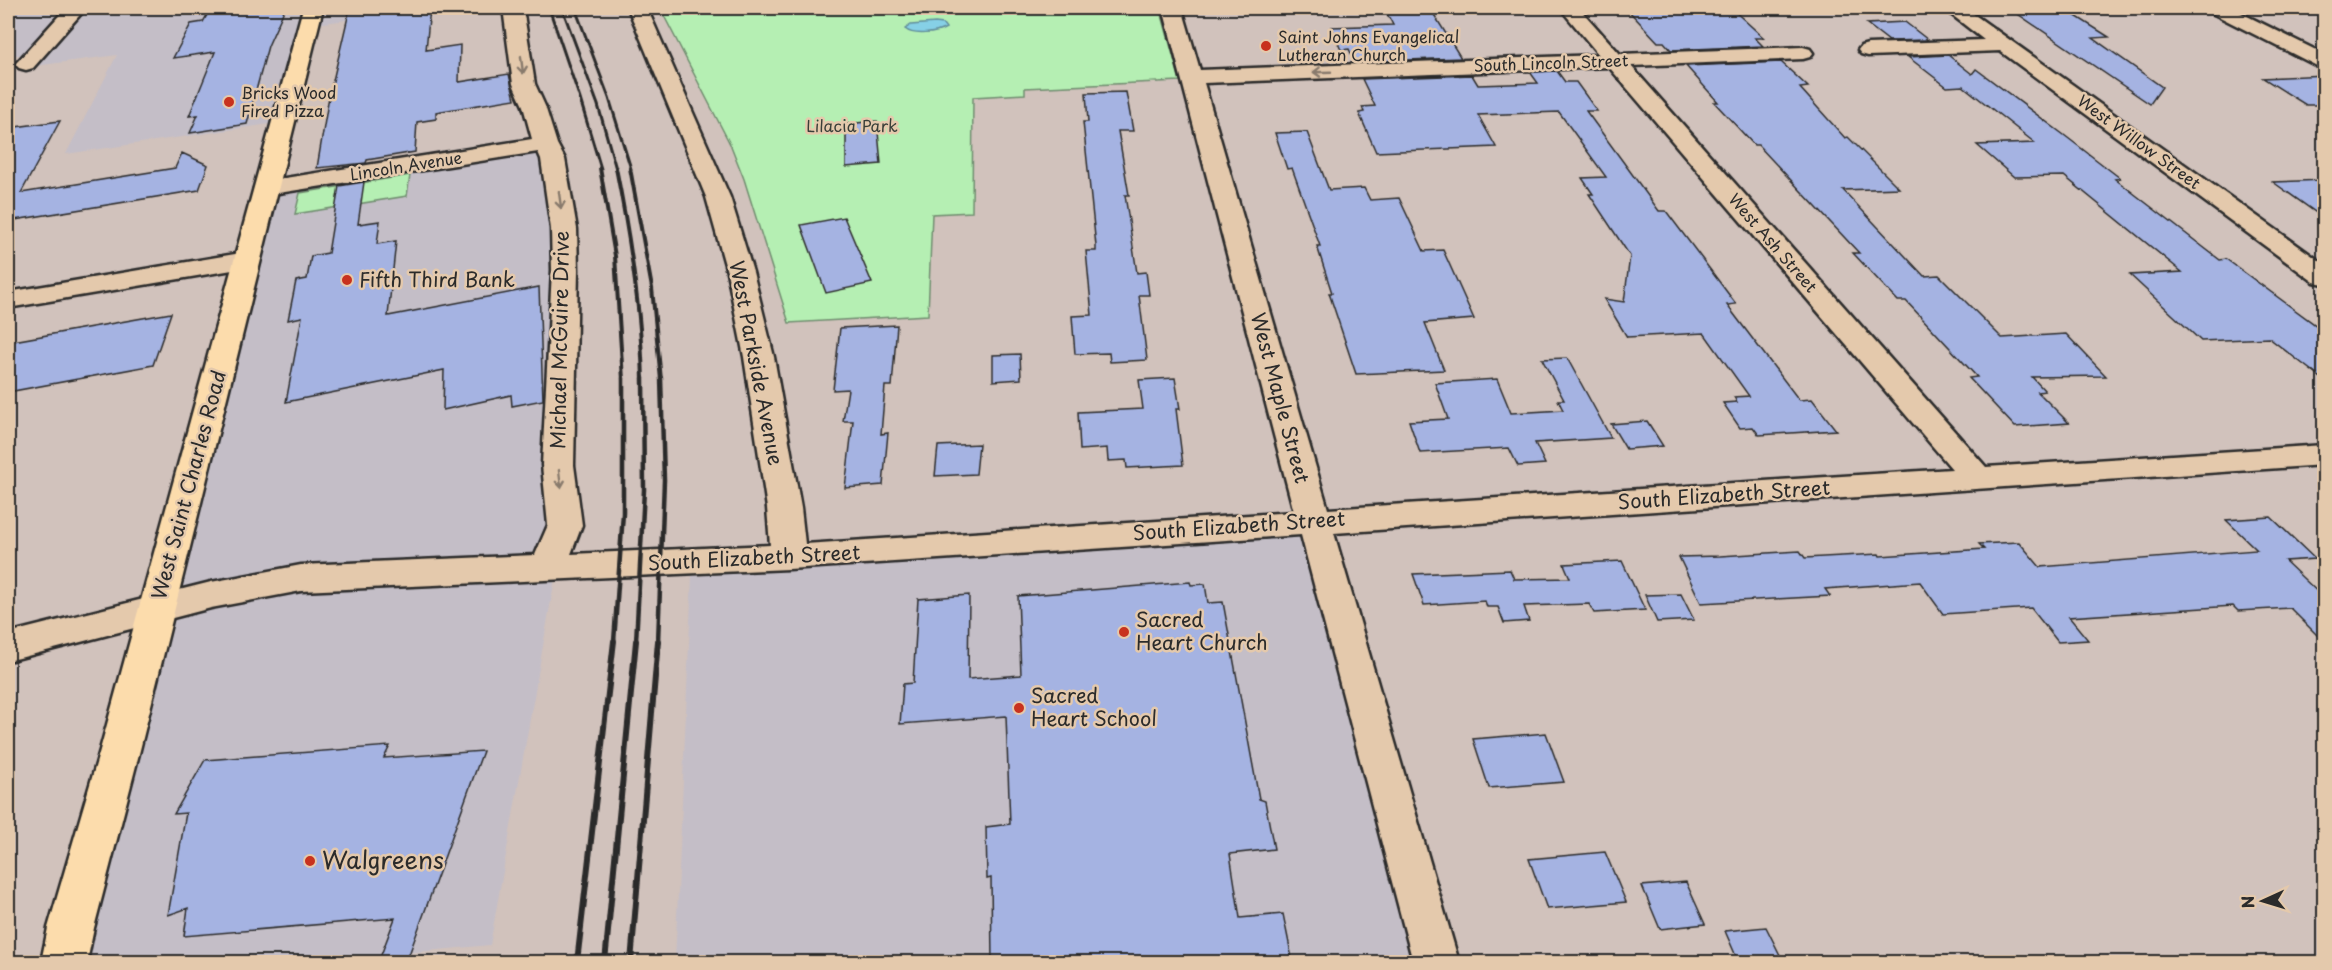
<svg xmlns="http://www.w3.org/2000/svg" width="2332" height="970" font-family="'Playpen Sans',sans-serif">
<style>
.built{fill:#c4bec7}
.green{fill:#b5efb3;stroke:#708d6f;stroke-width:1.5}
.water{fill:#86d0e6;stroke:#628e9b;stroke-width:1.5}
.building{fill:#a5b3e2;stroke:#2b2b2b;stroke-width:1.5}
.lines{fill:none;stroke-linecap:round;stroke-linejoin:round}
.minor-casing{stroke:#2b2b2b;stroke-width:5}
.major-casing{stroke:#2b2b2b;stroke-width:5}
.minor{fill:#e4c9ac;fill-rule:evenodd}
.major{fill:#fcdcac;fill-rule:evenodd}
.rail-far3{stroke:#2b2b2b;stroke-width:3}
.rail-far2{stroke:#2b2b2b;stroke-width:4}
.rail-far1{stroke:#2b2b2b;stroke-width:4.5}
.rail{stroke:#2b2b2b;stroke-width:6}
.oneway{stroke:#887a6c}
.poi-dot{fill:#c8321e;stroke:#e4c9ac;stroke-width:2}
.labels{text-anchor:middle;stroke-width:5;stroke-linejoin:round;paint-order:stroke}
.far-poi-label{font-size:16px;fill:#2b2b2b;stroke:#e4c9ac;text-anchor:start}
.far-street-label{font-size:16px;fill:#2b2b2b;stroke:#e4c9ac}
.far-park-label{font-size:16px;fill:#393f39;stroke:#e4c9ac}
.poi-label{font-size:20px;fill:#2b2b2b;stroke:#e4c9ac;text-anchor:start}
.street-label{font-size:20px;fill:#2b2b2b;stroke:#e4c9ac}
.near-poi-label{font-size:24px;fill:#2b2b2b;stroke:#e4c9ac;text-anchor:start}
</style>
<rect width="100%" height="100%" fill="#d1c2bc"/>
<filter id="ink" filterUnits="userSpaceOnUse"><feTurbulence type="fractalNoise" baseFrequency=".0167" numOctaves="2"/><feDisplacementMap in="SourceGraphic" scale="12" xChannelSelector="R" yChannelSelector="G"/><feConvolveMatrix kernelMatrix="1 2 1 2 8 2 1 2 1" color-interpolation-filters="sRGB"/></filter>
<g filter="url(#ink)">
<path class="built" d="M 8,8 L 303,8 L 269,124 L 66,154 L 117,55 L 12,69 L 27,55 L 8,55 Z
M 320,8 L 440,8 L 316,24 Z
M 537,143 L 555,221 L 556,524 L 542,556 L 174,596 L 277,184 Z
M 1304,535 L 1420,962 L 675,962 L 692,576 Z
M 555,578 L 490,945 L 312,962 L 83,962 L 170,618 L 294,588 Z"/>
<path class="green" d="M 660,8 L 1160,8 L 1180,81 L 1025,88 L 1025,94 L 973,97 L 972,212 L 932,214 L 928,315 L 789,323 L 744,179 L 731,146 Z
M 410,175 L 407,196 L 295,214 L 300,193 Z"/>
<path class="water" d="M 935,23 L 943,24 L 946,28 C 936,34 913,36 905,29 L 911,25 Z"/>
<path class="building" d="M 211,8 L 285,8 L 268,46 L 247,124 L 190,133 L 198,115 L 189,116 L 215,52 L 173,58 L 191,24 L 203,22 Z
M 350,8 L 430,8 L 426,50 L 460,45 L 459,82 L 509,74 L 515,99 L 436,112 L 436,119 L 417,122 L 415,152 L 367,160 L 366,163 L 317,168 L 328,102 Z
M 1384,8 L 1430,8 L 1461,58 L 1355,62 L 1349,49 L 1341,50 L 1331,27 L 1393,25 Z
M 1626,8 L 1731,8 L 1764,38 L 1755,38 L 1763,46 L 1671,50 L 1664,42 L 1658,42 Z
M 2009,8 L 2063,8 L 2109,37 L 2093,38 L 2162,87 L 2150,104 Z
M 1905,22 L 1928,40 L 1889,41 L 1867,24 Z
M 1948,55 L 1972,74 L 1976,69 L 2064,135 L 2120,178 L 2115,179 L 2220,260 L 2226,259 L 2325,332 L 2325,381 L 2269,338 L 2201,341 L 2130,275 L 2182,272 L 2064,176 L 2014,177 L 1977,145 L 2035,143 L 1963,86 L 1947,87 L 1908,57 Z
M 1781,62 L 1808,87 L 1800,88 L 1845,138 L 1848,137 L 1899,188 L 1843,190 L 1924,276 L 1939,275 L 2002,338 L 2066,334 L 2106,376 L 2032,377 L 2045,391 L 2038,392 L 2069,423 L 2015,427 L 1969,378 L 1977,377 L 1906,301 L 1898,301 L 1853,253 L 1859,253 L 1758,145 L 1754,145 L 1714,102 L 1718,102 L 1686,66 Z
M 1557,71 L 1565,82 L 1576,82 L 1597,111 L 1586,111 L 1659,211 L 1666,211 L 1736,304 L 1727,305 L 1799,400 L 1812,399 L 1836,430 L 1759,435 L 1753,427 L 1740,428 L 1723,403 L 1737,402 L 1734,397 L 1749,396 L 1704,333 L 1627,337 L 1604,299 L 1624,302 L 1630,256 L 1589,194 L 1593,194 L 1582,178 L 1606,177 L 1559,112 L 1478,115 L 1496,147 L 1376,152 L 1359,113 L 1364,112 L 1362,107 L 1375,106 L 1362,79 L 1472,75 L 1478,85 L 1538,83 L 1530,72 Z
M 2325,75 L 2325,105 L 2306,105 L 2263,78 Z
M 1126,92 L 1133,131 L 1118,131 L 1129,195 L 1125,195 L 1137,273 L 1146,272 L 1149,295 L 1139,295 L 1147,360 L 1110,362 L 1109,353 L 1075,354 L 1072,316 L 1092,315 L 1086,251 L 1096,251 L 1096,246 L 1083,122 L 1088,122 L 1086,93 Z
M 60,121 L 21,193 L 175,168 L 182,153 L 208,165 L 199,190 L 8,221 L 8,128 Z
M 877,121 L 881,164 L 846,167 L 846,124 Z
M 1307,132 L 1329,190 L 1364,188 L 1370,200 L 1399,198 L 1424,251 L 1443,250 L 1474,319 L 1425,323 L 1444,370 L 1356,374 L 1329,293 L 1332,293 L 1317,246 L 1320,246 L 1292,168 L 1287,169 L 1275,133 Z
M 2325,180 L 2325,219 L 2273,182 Z
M 364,182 L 358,224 L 380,221 L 377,244 L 396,241 L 388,316 L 539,287 L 543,400 L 512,406 L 511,395 L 443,410 L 444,370 L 286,402 L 302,317 L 288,320 L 296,281 L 307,279 L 311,256 L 328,253 L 339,186 Z
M 844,217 L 872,283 L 826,293 L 801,225 Z
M 171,313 L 153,365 L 8,392 L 8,342 Z
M 897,325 L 892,386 L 885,386 L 881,434 L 888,433 L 883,485 L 845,488 L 853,421 L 843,421 L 848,389 L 833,390 L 840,328 Z
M 1020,354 L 1021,379 L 993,381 L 993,355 Z
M 1567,358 L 1611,438 L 1535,443 L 1545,464 L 1518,466 L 1509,448 L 1420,453 L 1409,421 L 1448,419 L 1435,383 L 1497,379 L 1511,413 L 1563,410 L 1558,400 L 1564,400 L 1542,359 Z
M 1175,378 L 1180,409 L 1176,409 L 1183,465 L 1127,468 L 1126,460 L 1108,461 L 1107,448 L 1080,450 L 1078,412 L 1143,409 L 1139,380 Z
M 1647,421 L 1663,446 L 1626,449 L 1611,424 Z
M 979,444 L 976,474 L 935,476 L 938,446 Z
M 2271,517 L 2315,559 L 2285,561 L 2325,599 L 2325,643 L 2290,608 L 2238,611 L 2233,606 L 2069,617 L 2088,640 L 2058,642 L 2031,608 L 1943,614 L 1920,582 L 1825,589 L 1830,596 L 1701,603 L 1679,557 L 1720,556 L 1800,551 L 1805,558 L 1879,554 L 1880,556 L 1984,549 L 1979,544 L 2019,542 L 2040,567 L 2257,550 L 2226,520 Z
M 1622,561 L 1645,610 L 1594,613 L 1589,604 L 1524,606 L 1529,621 L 1504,623 L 1498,607 L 1487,607 L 1485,601 L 1424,605 L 1413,574 L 1510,570 L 1514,579 L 1570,578 L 1564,564 Z
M 1190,582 L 1191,585 L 1205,584 L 1208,603 L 1223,602 L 1259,799 L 1265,801 L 1274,849 L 1230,854 L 1240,918 L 1283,914 L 1293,963 L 992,963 L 991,878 L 987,879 L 986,827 L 1010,824 L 1006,716 L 900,724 L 903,684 L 913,683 L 918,599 L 969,595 L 968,679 L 1021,675 L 1018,596 Z
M 1681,594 L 1694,620 L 1657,622 L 1645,595 Z
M 1546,733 L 1564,782 L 1489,788 L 1473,739 Z
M 390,746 L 384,758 L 483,751 L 406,963 L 378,963 L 395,918 L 184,936 L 188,908 L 168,915 L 186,813 L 174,814 L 205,760 Z
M 1605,852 L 1626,902 L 1547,909 L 1529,859 Z
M 1686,882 L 1705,924 L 1660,929 L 1642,886 Z
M 1766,927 L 1784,963 L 1739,963 L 1725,931 Z"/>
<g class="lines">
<defs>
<path id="minor" d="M 66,8 L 86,8 L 33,68 L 26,70 L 19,68 L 15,64 L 19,60 Z
M 503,8 L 523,8 L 535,84 L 545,106 L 557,144 L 565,159 L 577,229 L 578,270 L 574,465 L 582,525 L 571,554 L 770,545 L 767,508 L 744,357 L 727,272 L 706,197 L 628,8 L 647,8 L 730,197 L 753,272 L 774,357 L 801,508 L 805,544 L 1294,512 L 1163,8 L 1182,8 L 1200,70 L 1599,55 L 1560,8 L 1579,8 L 1620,54 L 1803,47 L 1810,49 L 1813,53 L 1810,57 L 1803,59 L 1631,66 L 1986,467 L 2324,445 L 2324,465 L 1334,533 L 1459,962 L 1413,962 L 1301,535 L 789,569 L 301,591 L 211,608 L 8,661 L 8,633 L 211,582 L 301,565 L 535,555 L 548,525 L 542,465 L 552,270 L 551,229 L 541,159 L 538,152 L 266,195 L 257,193 L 254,188 L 257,183 L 266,181 L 532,139 L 523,106 L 513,84 ZM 1609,67 L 1952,469 L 1328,509 L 1204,83 Z
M 1943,8 L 1965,8 L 2324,264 L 2324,284 L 2314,282 L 2000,51 L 1868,56 L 1861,54 L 1858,50 L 1861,46 L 1868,44 L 1984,40 Z
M 2207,8 L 2231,8 L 2324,54 L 2324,68 L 2317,66 L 2210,12 Z
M 247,252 L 256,254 L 260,260 L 256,266 L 8,308 L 8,292 Z"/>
<path id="major" d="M 303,8 L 323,8 L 140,750 L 94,928 L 87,962 L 41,962 L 48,928 L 100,750 Z"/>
</defs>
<use href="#minor" class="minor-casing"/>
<use href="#major" class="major-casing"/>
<use href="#minor" class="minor"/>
<use href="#major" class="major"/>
<path class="rail-far3" d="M 549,8 L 580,99 L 601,169
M 562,8 L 598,105 L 616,169
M 575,8 L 609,98 L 631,169"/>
<path class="rail-far2" d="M 600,168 L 615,256 L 623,380
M 616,168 C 630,238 641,308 643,380
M 630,168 L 652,288 L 661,380"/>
<path class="rail-far1" d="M 614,642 L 623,513 L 623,378
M 636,642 L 644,490 L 643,378
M 658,642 L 664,480 L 661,378"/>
<path class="rail" d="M 577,962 L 614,641
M 605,962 L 636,641
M 631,962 L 658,641"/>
</g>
<defs><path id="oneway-shaft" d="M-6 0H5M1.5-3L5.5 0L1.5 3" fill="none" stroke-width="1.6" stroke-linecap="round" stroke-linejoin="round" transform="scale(1.5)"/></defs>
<g class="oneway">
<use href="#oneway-shaft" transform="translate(522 65) rotate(83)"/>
<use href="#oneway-shaft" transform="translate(1322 72) rotate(178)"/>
<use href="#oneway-shaft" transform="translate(560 200) rotate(82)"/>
<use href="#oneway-shaft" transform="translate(560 479) rotate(83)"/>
</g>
</g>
<g class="poi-dot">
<circle cx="1266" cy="46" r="6"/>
<circle cx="229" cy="102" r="6"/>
<circle cx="347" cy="280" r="6"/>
<circle cx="1124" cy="632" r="6"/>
<circle cx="1019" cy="708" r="6"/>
<circle cx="310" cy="861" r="6"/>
</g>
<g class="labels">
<g class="far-poi-label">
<text x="1278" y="43">Saint Johns Evangelical<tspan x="1278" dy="18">Lutheran Church</tspan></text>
<text x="241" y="99">Bricks Wood<tspan x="241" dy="18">Fired Pizza</tspan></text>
</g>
<g class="far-street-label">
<text transform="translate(1551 63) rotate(-2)" y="6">South Lincoln Street</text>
<text transform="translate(2139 142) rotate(36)" y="6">West Willow Street</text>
<text transform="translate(406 166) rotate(-9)" y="6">Lincoln Avenue</text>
<text transform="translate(1773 243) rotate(49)" y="6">West Ash Street</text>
</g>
<g class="far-park-label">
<text x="852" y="132">Lilacia Park</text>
</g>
<g class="poi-label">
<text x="359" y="287">Fifth Third Bank</text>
<text x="1136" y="627">Sacred<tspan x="1136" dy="23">Heart Church</tspan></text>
<text x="1031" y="703">Sacred<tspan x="1031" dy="23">Heart School</tspan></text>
</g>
<g class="street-label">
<text transform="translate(560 340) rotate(-89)" y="7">Michael McGuire Drive</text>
<text transform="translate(756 363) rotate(79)" y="7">West Parkside Avenue</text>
<text transform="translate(1280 398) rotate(75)" y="7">West Maple Street</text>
<text transform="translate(189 485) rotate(-75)" y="7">West Saint Charles Road</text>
<text transform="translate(1724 495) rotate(-4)" y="7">South Elizabeth Street</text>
<text transform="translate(1239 526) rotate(-4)" y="7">South Elizabeth Street</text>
<text transform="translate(754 558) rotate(-3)" y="7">South Elizabeth Street</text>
</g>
<g class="near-poi-label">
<text x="322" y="869">Walgreens</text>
</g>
</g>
<rect width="2332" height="970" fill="none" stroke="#e4c9ac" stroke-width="30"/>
<rect x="15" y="15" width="2302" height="940" fill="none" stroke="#2b2b2b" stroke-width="2" filter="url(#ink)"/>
<g transform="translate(2263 901) rotate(266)" stroke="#e4c9ac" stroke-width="4.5" paint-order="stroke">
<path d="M0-4.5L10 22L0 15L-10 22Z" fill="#2b2b2b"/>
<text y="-9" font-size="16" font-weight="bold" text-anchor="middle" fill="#2b2b2b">N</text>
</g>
</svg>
